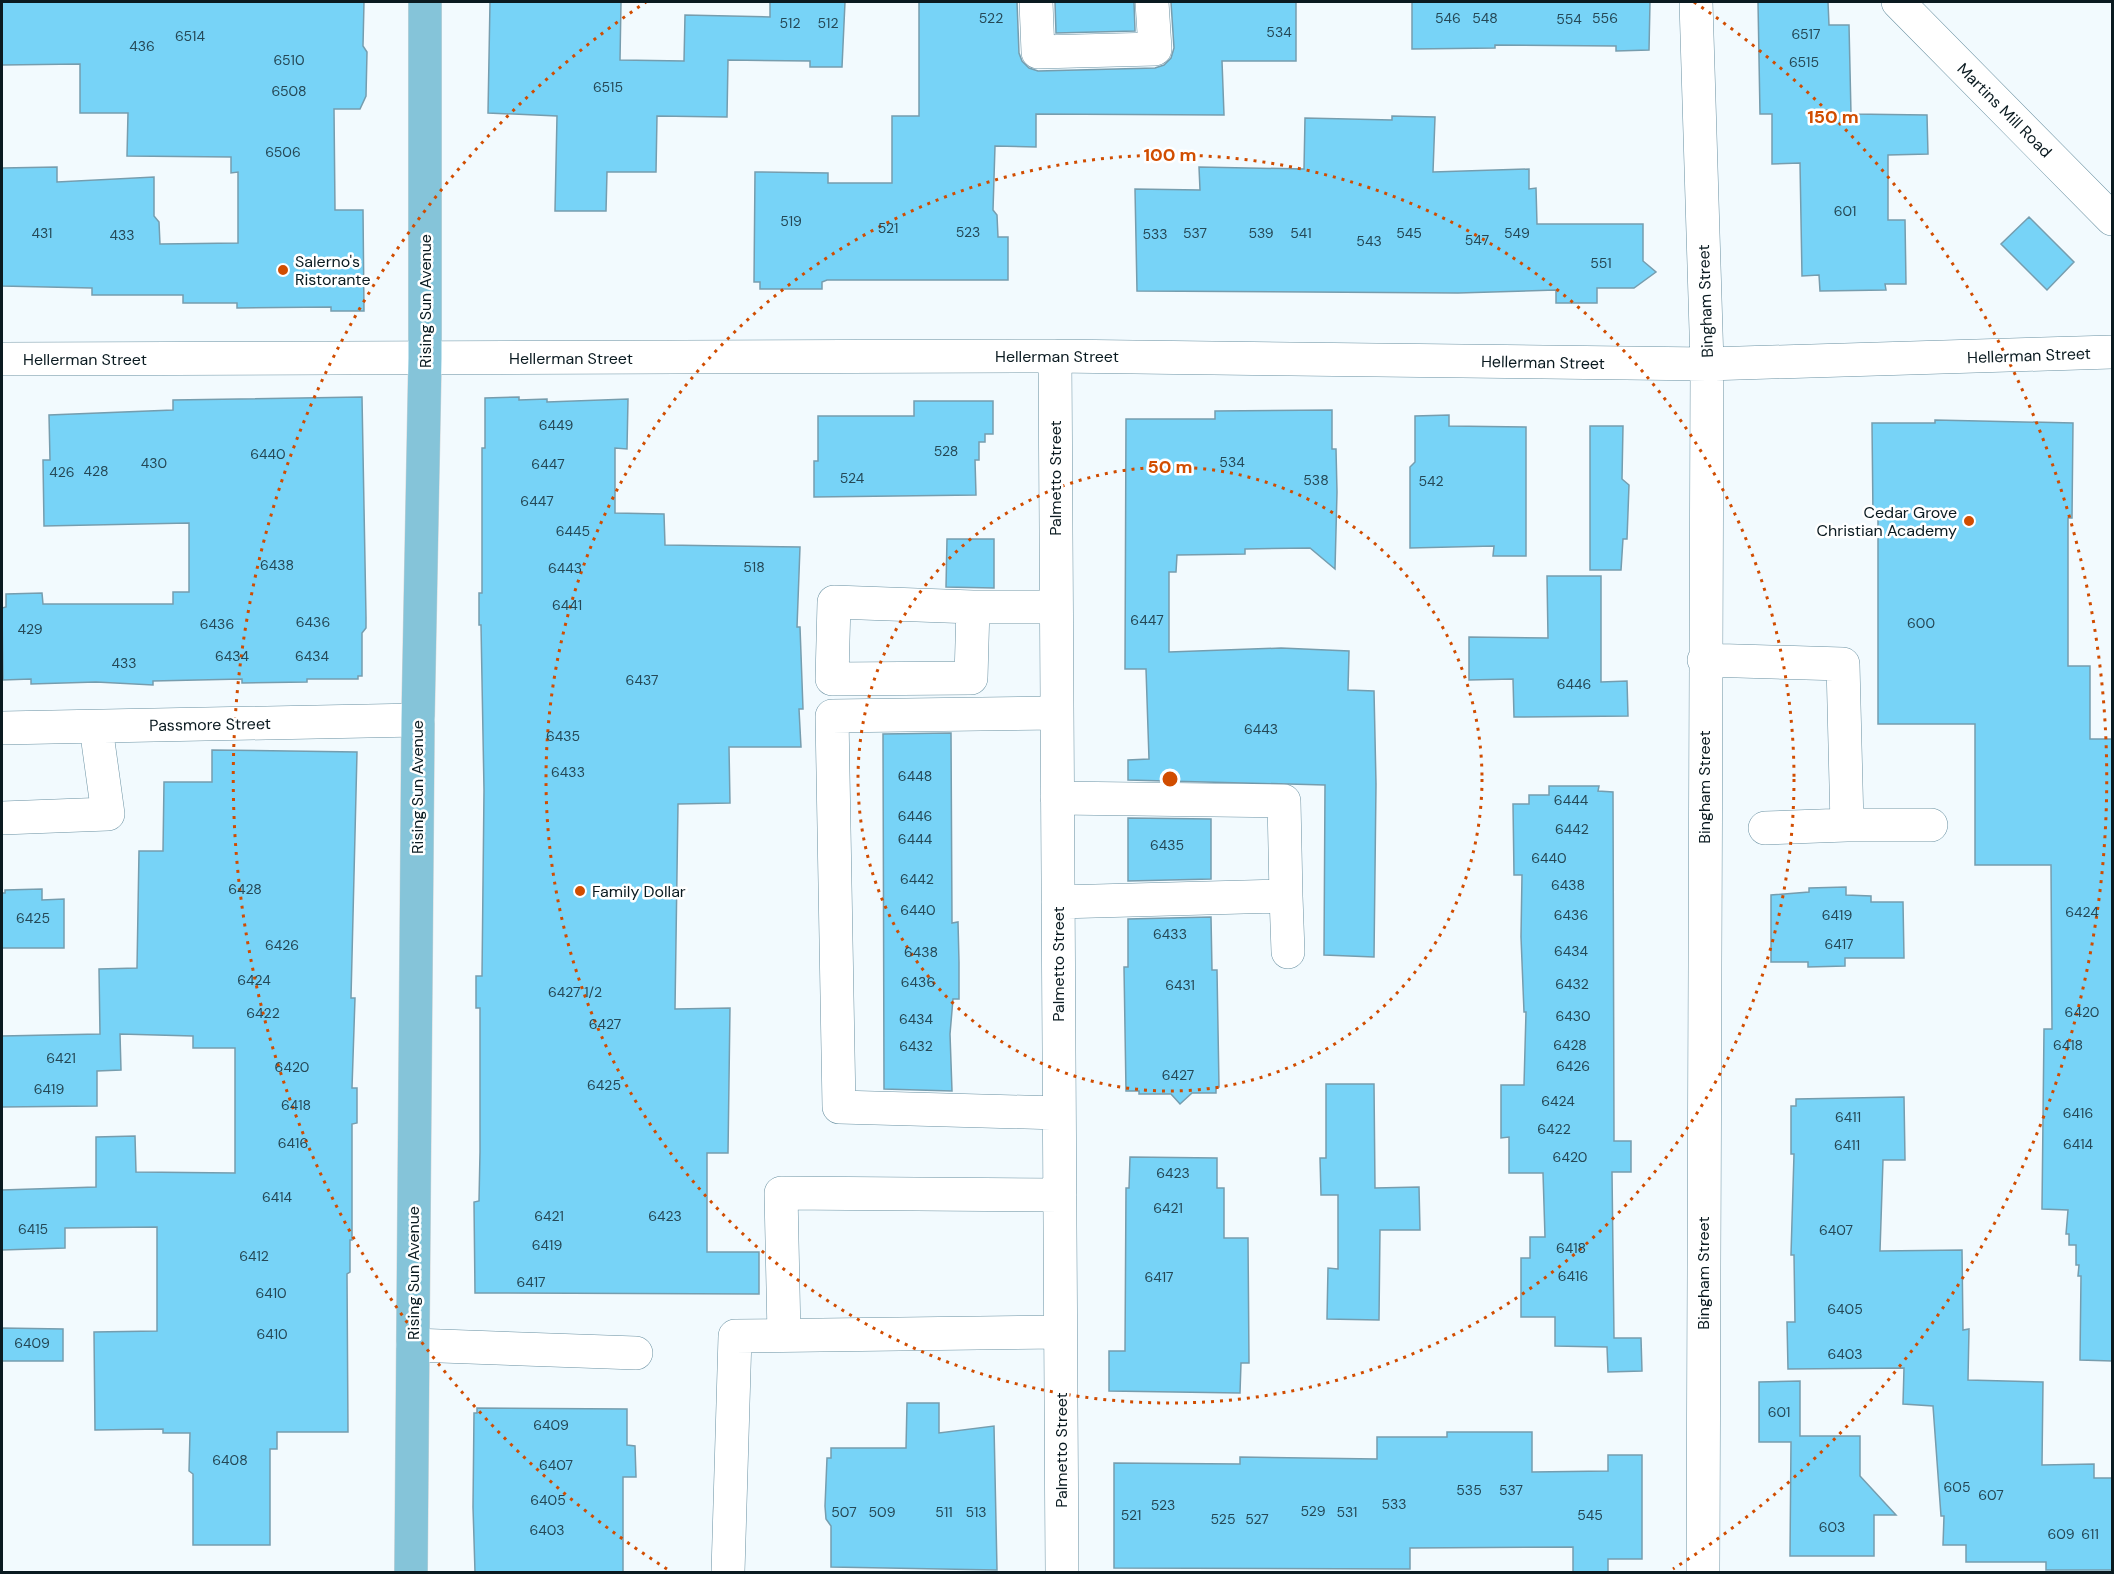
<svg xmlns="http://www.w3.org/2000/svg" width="2114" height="1574" font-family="'DM Sans',sans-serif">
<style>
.building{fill:#77d3f7;stroke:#769dae;stroke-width:1.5}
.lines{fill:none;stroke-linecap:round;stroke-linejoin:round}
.minor-casing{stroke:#6b92a3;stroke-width:34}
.major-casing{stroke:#d3d6d7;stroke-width:34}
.minor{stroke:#fff;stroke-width:33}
.major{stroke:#85c4d9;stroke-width:33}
.ring{fill:none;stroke:#d14d00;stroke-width:3;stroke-dasharray:3 6}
.poi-dot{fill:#d14d00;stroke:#fff;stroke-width:2}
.labels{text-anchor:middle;stroke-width:5;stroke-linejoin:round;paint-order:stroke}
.number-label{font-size:14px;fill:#254856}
.street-label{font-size:16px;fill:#0a1a20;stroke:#fff}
.poi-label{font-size:16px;fill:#0a1a20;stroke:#fff;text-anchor:start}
.centre{fill:#d14d00;stroke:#fff;stroke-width:3}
.ring-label{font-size:18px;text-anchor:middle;font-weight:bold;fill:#d14d00;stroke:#fff;stroke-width:5;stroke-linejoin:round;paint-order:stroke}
</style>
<rect width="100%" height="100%" fill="#f2fafe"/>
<path class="building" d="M 2,2 L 364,2 L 363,46 L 367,52 L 366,96 L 360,109 L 334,109 L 335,210 L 363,210 L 364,311 L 331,311 L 331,307 L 237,308 L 237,303 L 183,303 L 183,295 L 92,295 L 92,288 L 2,286 L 2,168 L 57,167 L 57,182 L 154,177 L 154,216 L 159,222 L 160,244 L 238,243 L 238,172 L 231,173 L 231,157 L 127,156 L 128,113 L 80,113 L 80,64 L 2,65 Z
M 490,2 L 621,2 L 620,60 L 684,61 L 685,15 L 770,17 L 770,2 L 845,2 L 842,67 L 810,67 L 810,61 L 728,60 L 727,117 L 657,116 L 656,172 L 607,172 L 606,211 L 555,211 L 557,116 L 488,113 Z
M 919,2 L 1017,2 L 1019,53 L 1022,61 L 1029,68 L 1038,71 L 1155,68 L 1164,65 L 1171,58 L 1174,48 L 1171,2 L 1296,2 L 1296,61 L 1222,61 L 1224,115 L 1036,114 L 1036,147 L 995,146 L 993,210 L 997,215 L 998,237 L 1008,237 L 1008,280 L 827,280 L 822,282 L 822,289 L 760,289 L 760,282 L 754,282 L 755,172 L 828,173 L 828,183 L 892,183 L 892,116 L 919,116 Z
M 1055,2 L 1134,2 L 1135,31 L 1056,33 Z
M 1412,2 L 1650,2 L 1649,50 L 1616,51 L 1616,46 L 1495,45 L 1495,48 L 1412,49 Z
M 1758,2 L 1828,2 L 1829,25 L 1849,25 L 1851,114 L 1927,115 L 1928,154 L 1888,155 L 1888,220 L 1905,220 L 1906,284 L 1885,284 L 1886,290 L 1820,291 L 1819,275 L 1802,276 L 1800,163 L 1772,164 L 1772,114 L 1760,114 Z
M 1392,116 L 1435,117 L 1433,172 L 1529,169 L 1529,189 L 1536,188 L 1537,224 L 1643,224 L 1643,261 L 1656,272 L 1634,288 L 1597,288 L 1597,303 L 1556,303 L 1556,290 L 1458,293 L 1137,291 L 1135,189 L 1200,190 L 1199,167 L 1304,169 L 1305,118 L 1392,120 Z
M 2029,217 L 2074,262 L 2047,290 L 2001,244 Z
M 362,397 L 366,617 L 366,628 L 362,633 L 362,676 L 358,676 L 358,679 L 307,679 L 307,682 L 242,683 L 242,679 L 153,681 L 153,685 L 96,682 L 31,684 L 31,679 L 3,680 L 2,608 L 6,607 L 6,594 L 42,593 L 43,604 L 173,604 L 173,592 L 189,592 L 189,523 L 44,526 L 43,460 L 50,460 L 49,415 L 173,410 L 173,400 Z
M 519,397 L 519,400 L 547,399 L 547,402 L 628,399 L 627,449 L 615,448 L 615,513 L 664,514 L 665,545 L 800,547 L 797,627 L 800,627 L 803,709 L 799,709 L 801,747 L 729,747 L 730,803 L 678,804 L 675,1009 L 730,1008 L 728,1153 L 707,1153 L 707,1252 L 759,1252 L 759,1294 L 475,1293 L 474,1202 L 479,1201 L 480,1152 L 480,1008 L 476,1008 L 476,976 L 482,976 L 484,790 L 481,625 L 479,625 L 479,593 L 482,593 L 482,448 L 485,448 L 485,398 Z
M 914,401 L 993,401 L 993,434 L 985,434 L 985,442 L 979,442 L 979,460 L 975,460 L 976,495 L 814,497 L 814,461 L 818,461 L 818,416 L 914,416 Z
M 1332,410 L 1332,449 L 1336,449 L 1337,492 L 1335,569 L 1310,548 L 1245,549 L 1245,554 L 1177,555 L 1176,572 L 1169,572 L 1169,652 L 1281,648 L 1349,651 L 1348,690 L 1374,691 L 1376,784 L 1374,957 L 1324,955 L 1325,785 L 1128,780 L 1128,760 L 1149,759 L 1146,669 L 1125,669 L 1126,419 L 1215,419 L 1215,411 Z
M 1449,415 L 1449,426 L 1526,427 L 1526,556 L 1493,556 L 1494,546 L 1410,548 L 1410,467 L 1415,462 L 1415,416 Z
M 1935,420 L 2073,423 L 2072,518 L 2068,518 L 2068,666 L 2090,666 L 2090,739 L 2112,739 L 2112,1361 L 2080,1360 L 2081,1276 L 2078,1276 L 2079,1265 L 2076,1265 L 2076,1245 L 2069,1245 L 2069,1234 L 2066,1234 L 2068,1210 L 2042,1209 L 2044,1029 L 2052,1029 L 2051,865 L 1975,865 L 1975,724 L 1878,724 L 1878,517 L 1873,517 L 1872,423 L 1935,423 Z
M 1590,426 L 1623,426 L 1622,479 L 1629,485 L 1627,539 L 1623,539 L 1621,570 L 1590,570 Z
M 947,539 L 994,539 L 994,588 L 946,587 Z
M 1547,576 L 1601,576 L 1601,682 L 1627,681 L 1628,716 L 1514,717 L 1513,679 L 1469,680 L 1469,637 L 1548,638 Z
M 951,733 L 952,923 L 958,922 L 959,962 L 959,999 L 953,999 L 950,1034 L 952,1091 L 884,1089 L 883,734 Z
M 212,750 L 357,752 L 351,998 L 355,998 L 352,1088 L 357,1088 L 357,1123 L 352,1124 L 352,1240 L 350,1240 L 350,1272 L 347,1274 L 348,1432 L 277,1432 L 277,1449 L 270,1449 L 270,1545 L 193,1545 L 193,1474 L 189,1471 L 190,1433 L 163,1433 L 163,1429 L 95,1430 L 94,1332 L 157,1331 L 157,1227 L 65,1228 L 65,1248 L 2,1250 L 2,1190 L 96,1187 L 96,1137 L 135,1136 L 136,1172 L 235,1173 L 235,1048 L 193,1048 L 193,1036 L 120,1034 L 121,1070 L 97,1071 L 97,1106 L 2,1107 L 2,1036 L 100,1034 L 99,969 L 137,968 L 139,851 L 163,851 L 164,782 L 212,782 Z
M 1549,786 L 1599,786 L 1598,791 L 1613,792 L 1614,1141 L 1631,1141 L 1631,1172 L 1612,1172 L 1614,1338 L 1641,1338 L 1642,1371 L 1608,1372 L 1607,1347 L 1555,1346 L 1555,1317 L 1521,1317 L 1521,1258 L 1530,1258 L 1530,1237 L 1545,1237 L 1543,1173 L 1509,1173 L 1509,1137 L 1501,1138 L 1501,1085 L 1524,1085 L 1526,1012 L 1524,1012 L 1521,937 L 1522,875 L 1514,875 L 1513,804 L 1529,804 L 1529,795 L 1549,795 Z
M 1128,818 L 1211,819 L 1211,879 L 1128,881 Z
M 1846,887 L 1846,895 L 1871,896 L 1871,902 L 1903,902 L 1904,958 L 1845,958 L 1845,966 L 1808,967 L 1808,962 L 1771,962 L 1771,895 L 1809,892 L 1809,888 Z
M 42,889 L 42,900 L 64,899 L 64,948 L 2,948 L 2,893 L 5,893 L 5,890 Z
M 1211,917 L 1212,970 L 1217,970 L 1219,1087 L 1216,1087 L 1216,1093 L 1192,1093 L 1180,1104 L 1171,1094 L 1139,1094 L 1139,1091 L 1126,1091 L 1124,967 L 1128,967 L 1128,919 Z
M 1326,1084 L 1374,1084 L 1375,1188 L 1419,1187 L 1420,1230 L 1380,1230 L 1379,1320 L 1327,1319 L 1328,1268 L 1338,1269 L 1338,1195 L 1321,1195 L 1320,1158 L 1326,1158 Z
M 1904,1097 L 1905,1160 L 1883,1160 L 1880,1251 L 1962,1250 L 1963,1330 L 1969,1329 L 1968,1380 L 2043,1382 L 2042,1465 L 2094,1464 L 2094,1478 L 2112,1478 L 2112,1570 L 2046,1570 L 2046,1562 L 1966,1562 L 1966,1545 L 1943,1545 L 1944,1516 L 1941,1516 L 1933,1406 L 1903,1404 L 1904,1368 L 1788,1369 L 1787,1322 L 1795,1322 L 1794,1255 L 1791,1255 L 1794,1154 L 1791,1154 L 1791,1106 L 1796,1106 L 1796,1099 Z
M 1130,1157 L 1217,1158 L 1217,1188 L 1224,1188 L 1224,1238 L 1248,1238 L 1249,1363 L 1241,1363 L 1240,1393 L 1109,1391 L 1109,1351 L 1125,1351 L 1126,1188 L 1129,1188 Z
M 2,1328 L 63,1329 L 63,1361 L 2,1361 Z
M 1800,1381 L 1800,1436 L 1860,1436 L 1860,1476 L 1896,1515 L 1874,1515 L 1874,1556 L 1790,1556 L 1791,1442 L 1759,1442 L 1759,1382 Z
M 907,1403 L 939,1403 L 939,1433 L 994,1426 L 997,1570 L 831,1567 L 831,1526 L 826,1519 L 825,1506 L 827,1458 L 831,1458 L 831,1448 L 906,1448 Z
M 477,1408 L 627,1409 L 627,1445 L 635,1446 L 636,1477 L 623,1477 L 623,1572 L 475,1572 L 473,1507 L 474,1413 L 477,1413 Z
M 1447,1432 L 1532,1432 L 1532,1472 L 1608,1471 L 1608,1455 L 1642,1455 L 1642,1559 L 1608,1559 L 1608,1572 L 1573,1572 L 1573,1547 L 1410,1548 L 1410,1569 L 1114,1568 L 1114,1463 L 1240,1464 L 1240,1457 L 1377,1459 L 1377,1437 L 1447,1437 Z"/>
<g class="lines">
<defs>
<path id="minor" d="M 1036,2 L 1038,52 L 1155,49 L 1152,2
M 1696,2 L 1707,364 L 1703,1572
M 1898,2 L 2112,219
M 1055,356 L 1062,1572
M 2,359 L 1055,356 L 1707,364 L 2112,352
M 973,607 L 834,602 L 832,679 L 971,678 L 973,607 L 1056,607
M 1704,660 L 1843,664 L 1847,825 L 1765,828
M 1057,713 L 832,716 L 839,1107 L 1059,1113
M 2,728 L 418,720
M 1057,798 L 1284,801 L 1286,896 L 1058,902
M 2,818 L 108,814 L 96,727
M 1847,825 L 1931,825
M 1286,896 L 1288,952
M 784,1335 L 781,1193 L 1060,1195
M 413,1345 L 636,1353
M 728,1572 L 735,1336 L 1060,1332"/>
<path id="major" d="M 411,1572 L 418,720 L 425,358 L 425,2"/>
</defs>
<use href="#minor" class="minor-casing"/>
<use href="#major" class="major-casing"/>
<use href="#minor" class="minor"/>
<use href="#major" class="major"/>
</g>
<g class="ring">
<circle cx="1170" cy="779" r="312"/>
<circle cx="1170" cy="779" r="624"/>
<path d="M667 1569A937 937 0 0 1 646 2M1694 2A937 937 0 0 1 1673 1569"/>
</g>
<g class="poi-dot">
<circle cx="283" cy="270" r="6"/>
<circle cx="1969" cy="521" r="6"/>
<circle cx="580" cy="891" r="6"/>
</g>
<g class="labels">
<g class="number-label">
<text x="991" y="23">522</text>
<text x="1448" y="23">546</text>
<text x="1485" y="23">548</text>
<text x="1605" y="23">556</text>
<text x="1569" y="24">554</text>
<text x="790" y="28">512</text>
<text x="828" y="28">512</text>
<text x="1279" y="37">534</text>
<text x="1806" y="39">6517</text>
<text x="190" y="41">6514</text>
<text x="142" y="51">436</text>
<text x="289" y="65">6510</text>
<text x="1804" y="67">6515</text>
<text x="608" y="92">6515</text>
<text x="289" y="96">6508</text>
<text x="283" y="157">6506</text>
<text x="1845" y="216">601</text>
<text x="791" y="226">519</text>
<text x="888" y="233">521</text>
<text x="968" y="237">523</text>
<text x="42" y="238">431</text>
<text x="1195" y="238">537</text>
<text x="1261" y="238">539</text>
<text x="1301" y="238">541</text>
<text x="1409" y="238">545</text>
<text x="1517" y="238">549</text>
<text x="1155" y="239">533</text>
<text x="122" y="240">433</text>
<text x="1477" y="245">547</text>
<text x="1369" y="246">543</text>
<text x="1601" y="268">551</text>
<text x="556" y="430">6449</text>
<text x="946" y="456">528</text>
<text x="268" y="459">6440</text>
<text x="1232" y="467">534</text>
<text x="154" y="468">430</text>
<text x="548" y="469">6447</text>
<text x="96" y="476">428</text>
<text x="62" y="477">426</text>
<text x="852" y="483">524</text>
<text x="1316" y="485">538</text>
<text x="1431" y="486">542</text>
<text x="537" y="506">6447</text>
<text x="573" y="536">6445</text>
<text x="277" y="570">6438</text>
<text x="754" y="572">518</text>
<text x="565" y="573">6443</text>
<text x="567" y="610">6441</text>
<text x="1147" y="625">6447</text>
<text x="313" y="627">6436</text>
<text x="1921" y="628">600</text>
<text x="217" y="629">6436</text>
<text x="30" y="634">429</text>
<text x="232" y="661">6434</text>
<text x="312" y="661">6434</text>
<text x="124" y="668">433</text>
<text x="642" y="685">6437</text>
<text x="1574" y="689">6446</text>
<text x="1261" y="734">6443</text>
<text x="563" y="741">6435</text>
<text x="568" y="777">6433</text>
<text x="915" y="781">6448</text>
<text x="1571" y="805">6444</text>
<text x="915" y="821">6446</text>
<text x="1572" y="834">6442</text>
<text x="915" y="844">6444</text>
<text x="1167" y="850">6435</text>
<text x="1549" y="863">6440</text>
<text x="917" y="884">6442</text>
<text x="1568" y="890">6438</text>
<text x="245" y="894">6428</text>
<text x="918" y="915">6440</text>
<text x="2082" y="917">6424</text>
<text x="1571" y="920">6436</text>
<text x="1837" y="920">6419</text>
<text x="33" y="923">6425</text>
<text x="1170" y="939">6433</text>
<text x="1839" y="949">6417</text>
<text x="282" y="950">6426</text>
<text x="1571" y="956">6434</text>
<text x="921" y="957">6438</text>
<text x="254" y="985">6424</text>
<text x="918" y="987">6436</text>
<text x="1572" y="989">6432</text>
<text x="1180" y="990">6431</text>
<text x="575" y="997">6427 1/2</text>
<text x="2082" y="1017">6420</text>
<text x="263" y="1018">6422</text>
<text x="1573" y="1021">6430</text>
<text x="916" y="1024">6434</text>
<text x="605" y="1029">6427</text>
<text x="1570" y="1050">6428</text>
<text x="2068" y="1050">6418</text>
<text x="916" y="1051">6432</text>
<text x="61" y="1063">6421</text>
<text x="1573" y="1071">6426</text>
<text x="292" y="1072">6420</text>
<text x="1178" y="1080">6427</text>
<text x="604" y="1090">6425</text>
<text x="49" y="1094">6419</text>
<text x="1558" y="1106">6424</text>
<text x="296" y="1110">6418</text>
<text x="2078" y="1118">6416</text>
<text x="1848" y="1122">6411</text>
<text x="1554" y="1134">6422</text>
<text x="293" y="1148">6416</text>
<text x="2078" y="1149">6414</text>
<text x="1847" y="1150">6411</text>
<text x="1570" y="1162">6420</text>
<text x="1173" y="1178">6423</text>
<text x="277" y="1202">6414</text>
<text x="1168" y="1213">6421</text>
<text x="549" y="1221">6421</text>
<text x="665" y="1221">6423</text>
<text x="33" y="1234">6415</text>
<text x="1836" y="1235">6407</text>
<text x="547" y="1250">6419</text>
<text x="1571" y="1253">6418</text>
<text x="254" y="1261">6412</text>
<text x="1573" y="1281">6416</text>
<text x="1159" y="1282">6417</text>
<text x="531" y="1287">6417</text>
<text x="271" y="1298">6410</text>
<text x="1845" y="1314">6405</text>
<text x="272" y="1339">6410</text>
<text x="32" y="1348">6409</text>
<text x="1845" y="1359">6403</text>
<text x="1779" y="1417">601</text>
<text x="551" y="1430">6409</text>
<text x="230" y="1465">6408</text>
<text x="556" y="1470">6407</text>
<text x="1957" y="1492">605</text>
<text x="1469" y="1495">535</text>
<text x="1511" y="1495">537</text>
<text x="1991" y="1500">607</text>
<text x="548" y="1505">6405</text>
<text x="1394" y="1509">533</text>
<text x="1163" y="1510">523</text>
<text x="1313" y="1516">529</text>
<text x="844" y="1517">507</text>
<text x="882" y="1517">509</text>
<text x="944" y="1517">511</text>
<text x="976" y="1517">513</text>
<text x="1347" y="1517">531</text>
<text x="1131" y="1520">521</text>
<text x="1590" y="1520">545</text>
<text x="1223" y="1524">525</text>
<text x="1257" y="1524">527</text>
<text x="1832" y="1532">603</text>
<text x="547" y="1535">6403</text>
<text x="2061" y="1539">609</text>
<text x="2090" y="1539">611</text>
</g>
<g class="street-label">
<text transform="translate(2005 110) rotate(45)" y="6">Martins Mill Road</text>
<text transform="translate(425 301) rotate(-90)" y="6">Rising Sun Avenue</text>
<text transform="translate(1705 301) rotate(-92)" y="6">Bingham Street</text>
<text transform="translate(2029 355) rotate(-2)" y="6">Hellerman Street</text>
<text x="1057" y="362">Hellerman Street</text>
<text x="571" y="364">Hellerman Street</text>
<text x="85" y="365">Hellerman Street</text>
<text transform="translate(1543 362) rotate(1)" y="6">Hellerman Street</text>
<text transform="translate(1055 478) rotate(-90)" y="6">Palmetto Street</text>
<text transform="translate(210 724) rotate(-1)" y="6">Passmore Street</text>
<text transform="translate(417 787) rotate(-90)" y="6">Rising Sun Avenue</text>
<text transform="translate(1704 787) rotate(-90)" y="6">Bingham Street</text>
<text transform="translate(1058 964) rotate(-90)" y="6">Palmetto Street</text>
<text transform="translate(413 1273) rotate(-90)" y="6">Rising Sun Avenue</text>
<text transform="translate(1703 1273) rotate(-90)" y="6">Bingham Street</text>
<text transform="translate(1061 1450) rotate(-90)" y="6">Palmetto Street</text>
</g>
<g class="poi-label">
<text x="295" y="267">Salerno's<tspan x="295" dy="18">Ristorante</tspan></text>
<text x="1957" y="518" text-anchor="end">Cedar Grove<tspan x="1957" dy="18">Christian Academy</tspan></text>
<text x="592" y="897">Family Dollar</text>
</g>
</g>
<circle cx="1170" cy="779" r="9" class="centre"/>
<g class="ring-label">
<text x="1833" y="123">150 m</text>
<text x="1170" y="161">100 m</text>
<text x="1170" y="473">50 m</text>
</g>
<rect width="2114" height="1574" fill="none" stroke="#0a1a20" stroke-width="6"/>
</svg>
